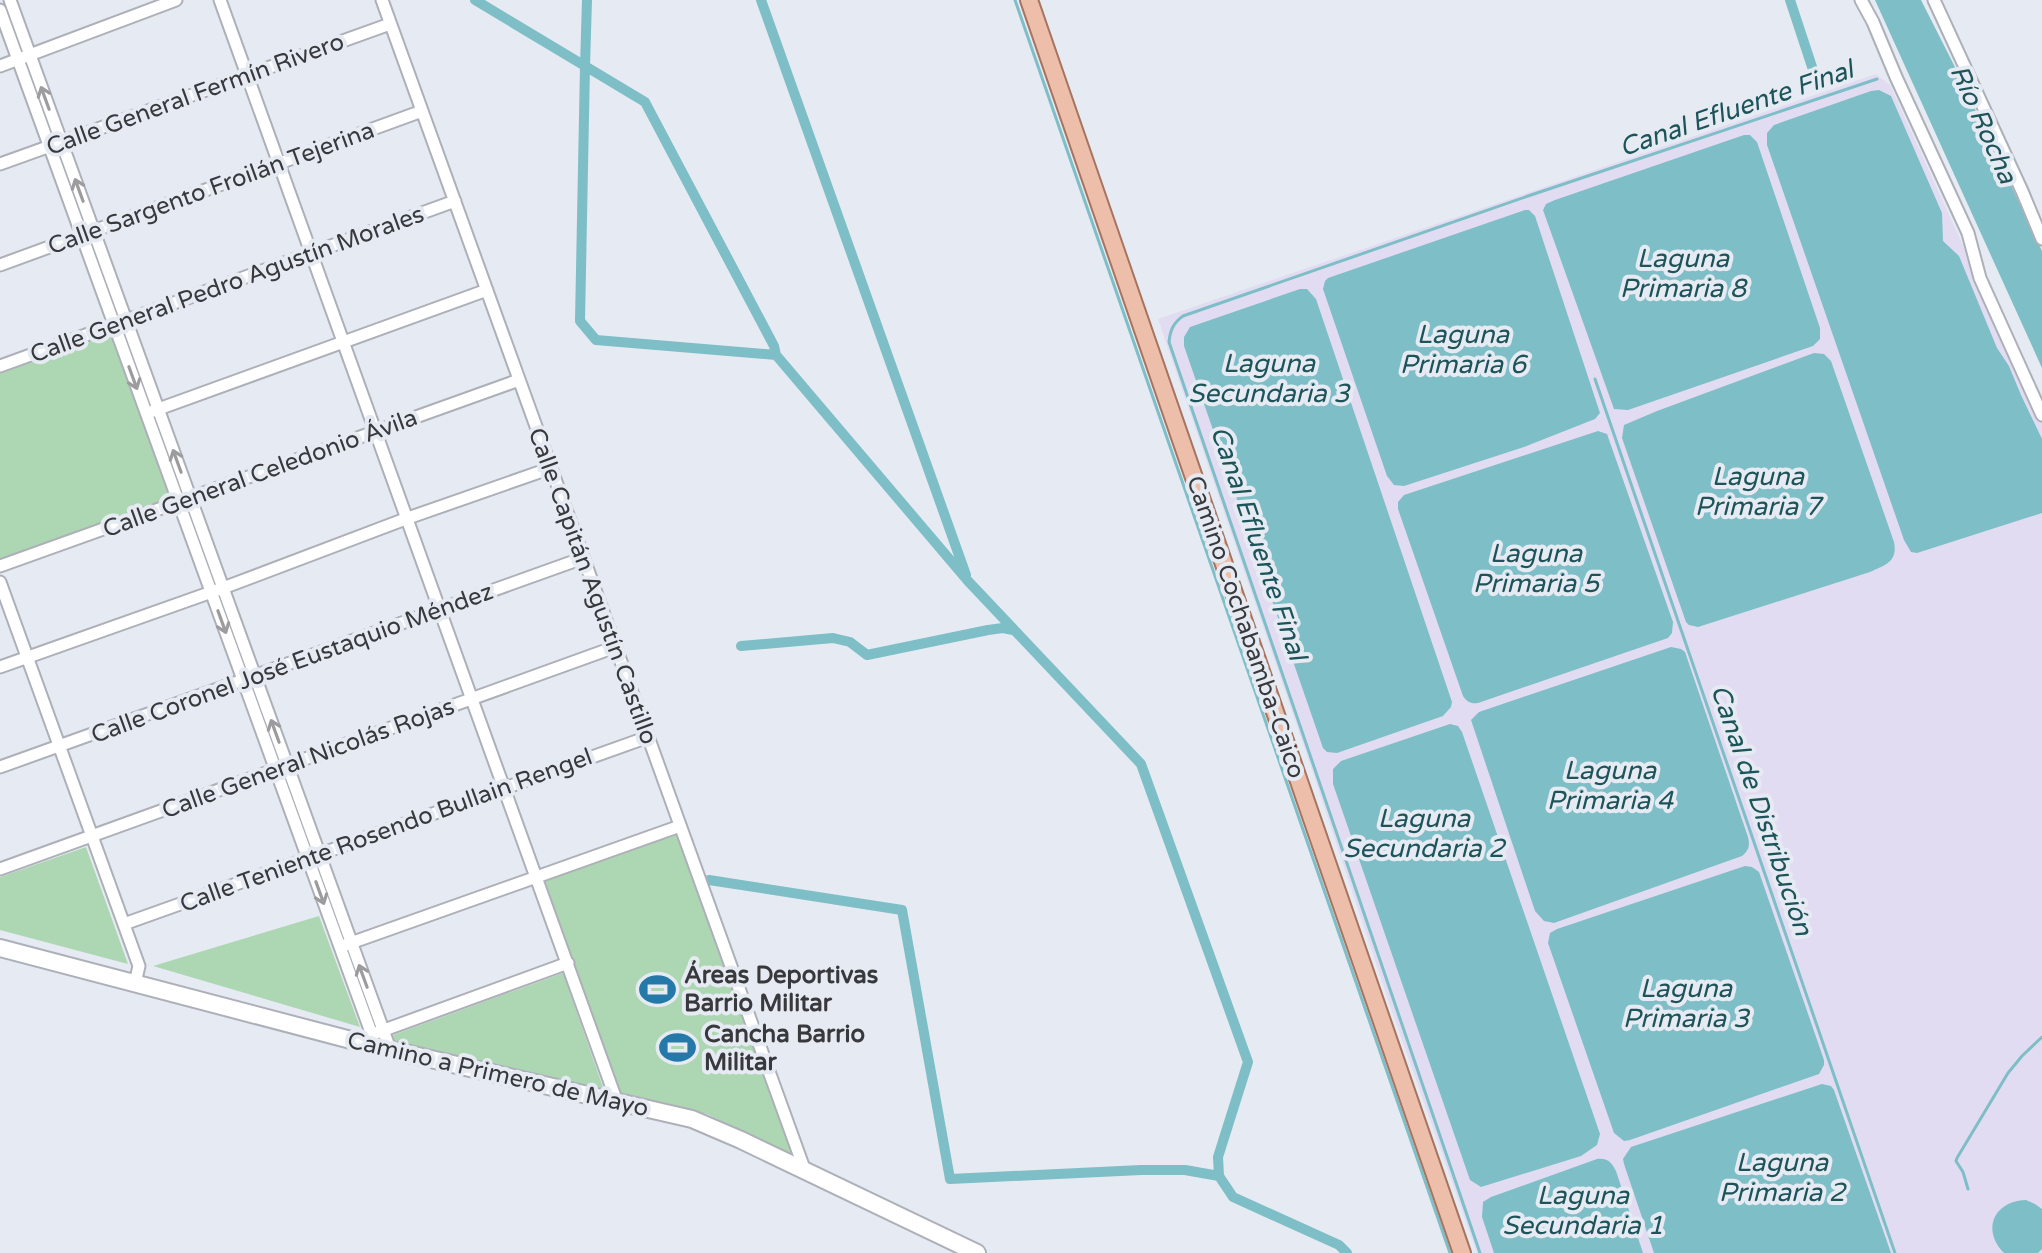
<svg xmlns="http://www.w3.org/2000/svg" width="2042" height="1253" font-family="'Varela Round',sans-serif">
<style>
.industrial{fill:#e2dcf2}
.green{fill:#add7b3}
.water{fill:#7ebec6}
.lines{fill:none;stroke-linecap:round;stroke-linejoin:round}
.stream{stroke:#7ebec6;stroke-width:3}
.canal{stroke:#7ebec6;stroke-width:10}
.minor-casing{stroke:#adb0b8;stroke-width:15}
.secondary-casing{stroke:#adb0b8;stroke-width:20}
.primary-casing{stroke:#a6745f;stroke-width:20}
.minor{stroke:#fff;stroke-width:11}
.secondary{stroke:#fff;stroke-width:16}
.primary{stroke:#edbfaa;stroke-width:16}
.oneway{stroke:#9c9c9e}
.labels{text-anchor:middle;stroke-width:8;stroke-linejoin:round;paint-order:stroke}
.street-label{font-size:24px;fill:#38393c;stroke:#e6eaf2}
.poi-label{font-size:24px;font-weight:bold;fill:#38393c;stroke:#e6eaf2;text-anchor:start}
.water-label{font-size:26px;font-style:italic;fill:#1c545a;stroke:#e6eaf2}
</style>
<rect width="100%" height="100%" fill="#e6eaf2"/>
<path class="industrial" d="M 1876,74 L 1890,85 L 2042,419 L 2042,1253 L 1477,1253 L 1388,1000 L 1311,767 L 1158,319 Z"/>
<path class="green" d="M 111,332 L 171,498 L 0,560 L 0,372 Z
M 676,833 L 793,1156 L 707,1114 L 622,1098 L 545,881 Z
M 86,847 L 128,964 L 0,930 L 0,877 Z
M 319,916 L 360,1027 L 153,966 Z
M 563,973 L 605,1093 L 395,1042 L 393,1035 Z"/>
<path class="water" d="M 1875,0 L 1921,0 L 1958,73 L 2042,251 L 2042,368 Z
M 1879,90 L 1891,96 L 1942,213 L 1943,241 L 1959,256 L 1997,348 L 2009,366 L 2021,395 L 2042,439 L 2042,513 L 1917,553 L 1911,552 L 1904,540 L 1767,145 L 1767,133 L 1774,125 L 1871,91 Z
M 1744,135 L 1750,135 L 1757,142 L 1820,328 L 1820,339 L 1813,346 L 1628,410 L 1614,409 L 1543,210 L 1546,204 L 1555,200 Z
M 1525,210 L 1529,210 L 1535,216 L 1600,413 L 1595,419 L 1524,447 L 1404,486 L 1394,485 L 1387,476 L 1323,289 L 1325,281 L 1328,278 Z
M 1300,289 L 1307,289 L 1316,299 L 1452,702 L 1451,707 L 1443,716 L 1337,753 L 1327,752 L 1323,748 L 1184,346 L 1184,337 L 1190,327 Z
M 1814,353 L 1824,354 L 1831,361 L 1894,542 C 1898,562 1885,565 1870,572 L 1698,627 L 1689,625 L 1686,622 L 1622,438 L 1624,425 L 1657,411 Z
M 1598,431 L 1607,434 L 1673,622 L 1672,633 L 1668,638 L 1478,703 C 1471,704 1467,702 1463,696 L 1398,509 L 1398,502 L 1404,495 Z
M 1671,647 L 1681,649 L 1685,652 L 1748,837 C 1750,846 1749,850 1742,856 L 1554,923 L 1544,921 L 1535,911 L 1471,720 L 1479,712 Z
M 1450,724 L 1458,726 L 1462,732 L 1600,1134 L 1597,1145 L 1581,1156 L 1481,1187 L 1470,1180 L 1333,784 L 1333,769 L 1341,761 Z
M 1745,866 L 1752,867 L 1759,872 L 1824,1060 L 1824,1065 L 1819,1074 L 1630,1140 L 1624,1141 L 1614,1133 L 1548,943 L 1550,933 L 1557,929 Z
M 1822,1084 L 1831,1086 L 1834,1090 L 1891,1253 L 1654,1253 L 1624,1164 L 1623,1159 L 1631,1147 Z
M 1597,1159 C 1608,1158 1611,1162 1616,1171 L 1643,1253 L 1494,1253 L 1482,1217 L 1483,1202 L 1491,1197 Z
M 2026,1200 L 2035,1204 L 2042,1209 L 2042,1249 L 2038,1253 L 2004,1253 C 1981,1230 1994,1201 2026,1200 Z"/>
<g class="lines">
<path class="stream" d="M 1015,0 L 1450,1253
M 1595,379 L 1895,1253
M 1968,1189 L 1963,1172 L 1956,1161 L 1957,1158 L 2008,1073 L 2022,1056 L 2042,1037
M 1480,1253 L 1169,342 C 1170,331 1173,323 1183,316 L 1531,195 L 1877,79"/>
<path class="canal" d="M 475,0 L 585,66 L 580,321 L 596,340 L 776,355
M 587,0 L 585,66 L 645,102 L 774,346 L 776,355 L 968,581 L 1141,764 L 1248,1062 L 1218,1157 L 1219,1176 L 1233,1197 L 1339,1245 L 1347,1253
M 761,0 L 966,575
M 1790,0 L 1818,85
M 741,646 L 833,638 L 850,642 L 867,655 L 988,630 L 1003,628 L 1013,630
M 709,880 L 902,910 L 950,1179 L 1141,1170 L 1185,1170 L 1219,1176"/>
<defs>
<path id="minor" d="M 10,0 L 390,1049
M 220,0 L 617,1102
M 382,0 L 805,1171
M 1861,0 L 1873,22 L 1896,77 L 1968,233 L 1980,278 L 2042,415
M 1934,0 L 2022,191 L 2042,239
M 0,10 L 372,1035 L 370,1045
M 0,66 L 176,0
M 0,164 L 390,24
M 0,265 L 422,111
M 0,366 L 455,201
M 153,411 L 487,290
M 0,566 L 519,380
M 0,582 L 139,966 L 135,983
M 0,667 L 223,588 L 408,518 L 551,468
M 0,767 L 583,558
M 0,869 L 615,647
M 124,924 L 648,737
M 345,945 L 680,826
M 376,1033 L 568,963"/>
<path id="secondary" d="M 0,948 L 370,1045 L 692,1119 L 741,1140 L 977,1253"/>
<path id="primary" d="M 1029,0 L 1462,1253"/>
</defs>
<use href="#minor" class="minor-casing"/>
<use href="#secondary" class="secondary-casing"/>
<use href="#primary" class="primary-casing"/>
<use href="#minor" class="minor"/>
<use href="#secondary" class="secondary"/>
<use href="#primary" class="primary"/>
</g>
<defs><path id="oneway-shaft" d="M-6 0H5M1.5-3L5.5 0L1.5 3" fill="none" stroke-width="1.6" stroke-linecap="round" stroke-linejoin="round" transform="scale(2)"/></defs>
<g class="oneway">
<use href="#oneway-shaft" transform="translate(45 98) rotate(-110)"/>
<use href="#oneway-shaft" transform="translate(79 190) rotate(-110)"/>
<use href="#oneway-shaft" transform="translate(133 378) rotate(70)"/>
<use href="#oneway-shaft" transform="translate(177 461) rotate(-110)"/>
<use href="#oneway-shaft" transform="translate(222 622) rotate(70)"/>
<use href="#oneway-shaft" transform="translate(275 731) rotate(-110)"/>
<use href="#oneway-shaft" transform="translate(320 893) rotate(70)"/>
<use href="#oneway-shaft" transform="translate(363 976) rotate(-110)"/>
</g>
<defs>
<symbol id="stadium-bare" viewBox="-9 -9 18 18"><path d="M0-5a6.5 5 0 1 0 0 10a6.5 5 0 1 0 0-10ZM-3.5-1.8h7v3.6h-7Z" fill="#2479a9" stroke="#e6eaf2" stroke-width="2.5" paint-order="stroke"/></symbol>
</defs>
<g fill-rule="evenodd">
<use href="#stadium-bare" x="632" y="964" width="51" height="51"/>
<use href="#stadium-bare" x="652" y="1022" width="51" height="51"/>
</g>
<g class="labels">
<g class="street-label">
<text transform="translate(195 94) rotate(-20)" y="8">Calle General Fermín Rivero</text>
<text transform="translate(211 188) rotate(-20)" y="8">Calle Sargento Froilán Tejerina</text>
<text transform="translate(227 284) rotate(-20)" y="8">Calle General Pedro Agustín Morales</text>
<text transform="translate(260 473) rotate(-20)" y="8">Calle General Celedonio Ávila</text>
<text transform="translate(593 586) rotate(70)" y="8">Calle Capitán Agustín Castillo</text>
<text transform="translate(1246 627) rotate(71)" y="8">Camino Cochabamba-Caico</text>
<text transform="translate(292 663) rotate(-20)" y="8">Calle Coronel José Eustaquio Méndez</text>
<text transform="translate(308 758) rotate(-20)" y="8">Calle General Nicolás Rojas</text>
<text transform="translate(386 830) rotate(-20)" y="8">Calle Teniente Rosendo Bullain Rengel</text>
<text transform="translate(498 1074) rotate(13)" y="8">Camino a Primero de Mayo</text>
</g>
<g class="poi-label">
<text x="684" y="983">Áreas Deportivas<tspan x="684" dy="28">Barrio Militar</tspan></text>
<text x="704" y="1042">Cancha Barrio<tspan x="704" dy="28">Militar</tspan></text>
</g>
<g class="water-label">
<text transform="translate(1736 108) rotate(-19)" y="9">Canal Efluente Final</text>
<text transform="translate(1984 124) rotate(66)" y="9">Río Rocha</text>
<text x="1683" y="267">Laguna<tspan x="1683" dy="30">Primaria 8</tspan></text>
<text x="1463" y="343">Laguna<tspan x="1463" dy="30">Primaria 6</tspan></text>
<text x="1269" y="372">Laguna<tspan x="1269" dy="30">Secundaria 3</tspan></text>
<text x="1758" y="485">Laguna<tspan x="1758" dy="30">Primaria 7</tspan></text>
<text transform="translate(1259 543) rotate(71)" y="9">Canal Efluente Final</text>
<text x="1536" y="562">Laguna<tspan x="1536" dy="30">Primaria 5</tspan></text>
<text x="1610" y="779">Laguna<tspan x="1610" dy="30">Primaria 4</tspan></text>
<text transform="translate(1762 810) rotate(71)" y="9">Canal de Distribución</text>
<text x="1424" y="827">Laguna<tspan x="1424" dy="30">Secundaria 2</tspan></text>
<text x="1686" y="997">Laguna<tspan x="1686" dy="30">Primaria 3</tspan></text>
<text x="1782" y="1171">Laguna<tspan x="1782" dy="30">Primaria 2</tspan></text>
<text x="1583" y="1204">Laguna<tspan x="1583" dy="30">Secundaria 1</tspan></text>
</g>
</g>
</svg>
